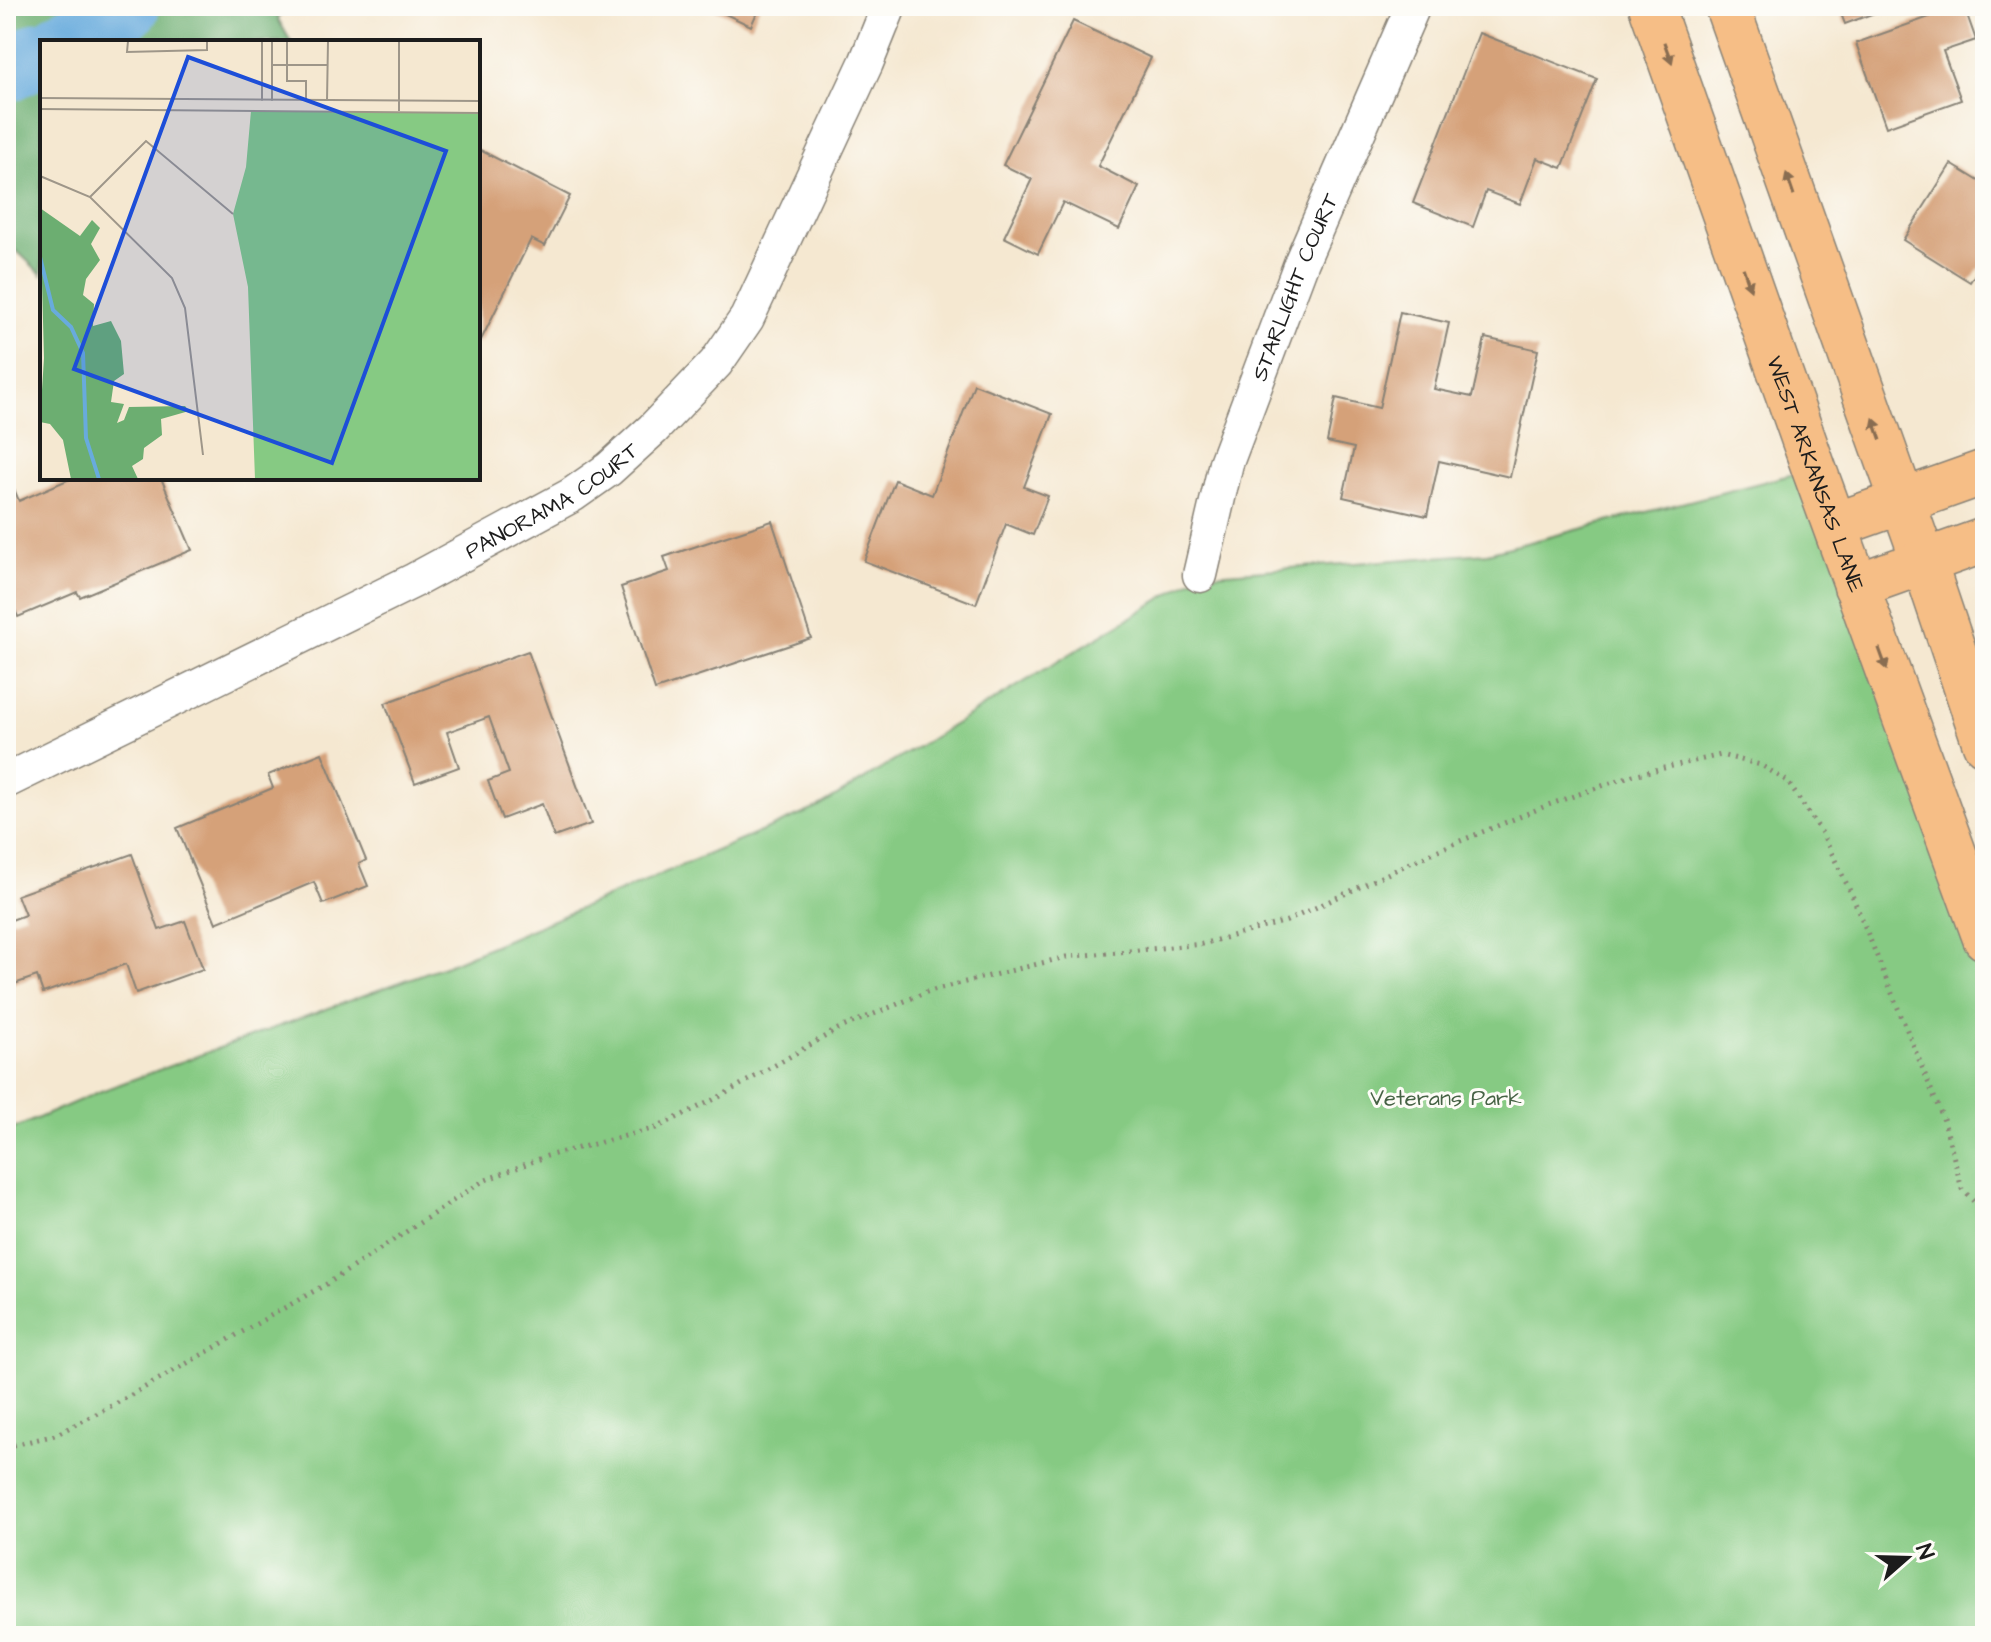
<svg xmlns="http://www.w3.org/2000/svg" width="1991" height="1642" font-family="'Architects Daughter',sans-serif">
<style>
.green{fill:#86ca83;stroke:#517350;stroke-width:2}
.forest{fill:#6cae71;stroke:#446546;stroke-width:2}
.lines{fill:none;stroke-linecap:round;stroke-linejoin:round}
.river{stroke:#68abdd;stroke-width:64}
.building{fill:#d5a179}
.minor-casing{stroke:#888276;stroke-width:37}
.major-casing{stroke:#888276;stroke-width:47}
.path{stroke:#888276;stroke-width:5;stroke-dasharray:2 6;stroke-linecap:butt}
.minor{stroke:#fff;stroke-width:34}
.major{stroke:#f6be86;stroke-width:44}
.oneway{fill:#896d51}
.labels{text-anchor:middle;stroke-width:6;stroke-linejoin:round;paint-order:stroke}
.street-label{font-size:22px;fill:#1c1c1c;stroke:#fdfcf7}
.park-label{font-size:22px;fill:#466245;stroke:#fdfcf7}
.inset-river{fill:none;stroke:#68abdd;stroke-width:4}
.inset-road{fill:none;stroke:#9e9689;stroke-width:2}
.view{fill:#1d4ed8;fill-opacity:0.15;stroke:#1d4ed8;stroke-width:4}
.inset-edge{fill:none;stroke:#1c1c1c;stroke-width:4}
</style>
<rect width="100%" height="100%" fill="#fdfcf7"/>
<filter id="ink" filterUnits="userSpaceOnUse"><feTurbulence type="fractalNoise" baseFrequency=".0125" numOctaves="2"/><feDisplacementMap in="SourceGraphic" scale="16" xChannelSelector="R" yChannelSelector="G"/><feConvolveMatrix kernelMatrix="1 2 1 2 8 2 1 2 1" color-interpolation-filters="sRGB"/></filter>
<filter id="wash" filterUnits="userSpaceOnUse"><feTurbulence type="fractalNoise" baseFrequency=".006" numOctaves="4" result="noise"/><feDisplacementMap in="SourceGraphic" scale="32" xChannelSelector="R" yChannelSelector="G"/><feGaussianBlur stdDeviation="1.8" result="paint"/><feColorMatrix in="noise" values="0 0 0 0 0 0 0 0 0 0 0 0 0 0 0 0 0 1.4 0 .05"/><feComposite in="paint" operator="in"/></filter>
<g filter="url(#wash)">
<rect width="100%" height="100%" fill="#f5e8d1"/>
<path class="green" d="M 1814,469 L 1985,949 L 1985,1636 L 6,1636 L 6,1132 L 101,1091 L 447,965 L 817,808 L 1200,575 L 1487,553 Z"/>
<path class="forest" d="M 6,6 L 286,6 L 278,19 L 291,42 L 42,42 L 42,275 L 16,250 L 6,252 Z"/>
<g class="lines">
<path class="river" d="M 64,42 L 113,18 L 128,6
M 6,71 L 42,53"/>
</g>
<g id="blocks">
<path class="building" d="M 708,6 L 760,6 L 751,26 Z
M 1838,6 L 1893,6 L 1845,24 Z
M 1960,6 L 1964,6 L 1976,40 L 1943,51 L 1961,100 L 1886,127 L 1856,43 Z
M 1073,21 L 1151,58 L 1098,166 L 1139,187 L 1119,229 L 1063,202 L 1038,254 L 1004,237 L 1032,179 L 1003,165 Z
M 1479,33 L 1597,79 L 1562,168 L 1537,158 L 1520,204 L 1486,191 L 1473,227 L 1413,203 Z
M 478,149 L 570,196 L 545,246 L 531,239 L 478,346 Z
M 1951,164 L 1982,183 L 1985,179 L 1985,259 L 1970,282 L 1903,240 Z
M 1400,312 L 1449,323 L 1434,389 L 1472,397 L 1485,338 L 1538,350 L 1510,477 L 1439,461 L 1427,516 L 1343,497 L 1354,448 L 1327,442 L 1336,398 L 1379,408 Z
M 974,384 L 1052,414 L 1024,487 L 1048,496 L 1033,535 L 1006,524 L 976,604 L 864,561 L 895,480 L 932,495 Z
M 9,477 L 19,501 L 72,478 L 161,478 L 192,550 L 80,597 L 77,592 L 18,617 L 6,589 L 6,478 Z
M 772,521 L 811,638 L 655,690 L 621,587 L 669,571 L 664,557 Z
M 528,651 L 591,824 L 554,837 L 542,804 L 502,819 L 488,781 L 509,773 L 489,717 L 447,732 L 459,767 L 415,783 L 385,703 Z
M 322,753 L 366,860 L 359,864 L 368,886 L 323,904 L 314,882 L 216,923 L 177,828 L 273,788 L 268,775 Z
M 132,854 L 159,930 L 185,921 L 203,969 L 136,993 L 126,964 L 43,993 L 37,976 L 6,987 L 6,922 L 25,915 L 17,895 Z"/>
</g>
</g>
<g filter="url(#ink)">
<use href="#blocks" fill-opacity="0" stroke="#888276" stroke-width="2"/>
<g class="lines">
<defs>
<g id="minor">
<path id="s1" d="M 1200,575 L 1226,463 L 1302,261 L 1413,6"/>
<path id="s2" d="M 6,781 L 415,580 L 572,495 L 609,469 L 653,429 L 716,363 L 747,318 L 866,63 L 889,6"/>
</g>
<g id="major">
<path id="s3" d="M 1651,6 L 1814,469 L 1985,938"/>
<path d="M 1727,6 L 1924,562 L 1985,744"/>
<path d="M 1836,525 L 1985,472"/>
<path d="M 1856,586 L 1985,540"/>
</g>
</defs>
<use href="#minor" class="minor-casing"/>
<use href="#major" class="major-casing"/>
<path class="path" d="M 6,1447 L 55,1435 L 117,1403 L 330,1282 L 483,1181 L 547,1156 L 656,1128 L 721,1096 L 838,1029 L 929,991 L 1066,957 L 1202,944 L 1287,921 L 1436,851 L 1548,805 L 1633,775 L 1721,755 L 1761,765 L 1787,781 L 1822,833 L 1852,895 L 1944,1121 L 1962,1189 L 1985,1213"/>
<use href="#minor" class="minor"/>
<use href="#major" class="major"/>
</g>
<defs><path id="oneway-solid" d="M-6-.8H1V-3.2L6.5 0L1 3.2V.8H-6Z" transform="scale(2)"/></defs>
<g class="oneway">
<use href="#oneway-solid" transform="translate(1668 53) rotate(70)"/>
<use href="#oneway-solid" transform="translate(1790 184) rotate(-109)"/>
<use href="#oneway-solid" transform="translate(1747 279) rotate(71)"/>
<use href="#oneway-solid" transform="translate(1877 429) rotate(-109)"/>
<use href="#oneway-solid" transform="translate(1883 659) rotate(70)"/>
</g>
</g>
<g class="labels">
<g class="street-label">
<text dy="8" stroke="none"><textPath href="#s1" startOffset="304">STARLIGHT COURT</textPath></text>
<text dy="8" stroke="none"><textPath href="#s3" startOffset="496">WEST ARKANSAS LANE</textPath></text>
<text dy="8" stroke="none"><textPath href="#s2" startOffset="614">PANORAMA COURT</textPath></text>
</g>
<g class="park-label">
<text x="1446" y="1105">Veterans Park</text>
</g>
</g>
<g transform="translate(40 40)">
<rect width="440" height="440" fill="#f5e8d1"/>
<path d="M 211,71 L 440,73 L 440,439 L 215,439 L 208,247 L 193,174 L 206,127 Z" fill="#86ca83"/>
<path d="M 0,168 L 40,196 L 52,180 L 60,188 L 51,204 L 60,220 L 46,239 L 43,255 L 54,264 L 53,286 L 71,281 L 81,301 L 84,334 L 74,341 L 71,362 L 84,364 L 77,383 L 84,380 L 89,367 L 145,366 L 149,371 L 121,379 L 122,395 L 104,408 L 103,419 L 92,426 L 98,439 L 31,439 L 23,400 L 10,384 L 0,382 L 4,318 Z" fill="#6cae71"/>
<path class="inset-river" d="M 0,217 L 13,270 L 31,287 L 43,313 L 46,398 L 59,439"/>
<path class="inset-road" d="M 88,1 L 87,12 L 167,10 L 167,1M 222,1 L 222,61M 232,1 L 232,61M 247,1 L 247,41 L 266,41 L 266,60M 232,25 L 288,25M 0,58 L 440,61M 287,61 L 288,1M 0,69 L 440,73M 359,71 L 359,1M 0,136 L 50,157 L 132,238 L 145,268 L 163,415M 50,157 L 106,101 L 193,174"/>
<path class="view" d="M 148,17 L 406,111 L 292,423 L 34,329 Z"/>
<rect width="440" height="440" class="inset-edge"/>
</g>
<rect width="1991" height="1642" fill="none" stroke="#fdfcf7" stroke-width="32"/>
<g transform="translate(1907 1558) rotate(70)" stroke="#fdfcf7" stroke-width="6" paint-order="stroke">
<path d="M0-6L14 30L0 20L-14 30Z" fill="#1c1c1c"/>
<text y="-12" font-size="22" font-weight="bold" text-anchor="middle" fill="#1c1c1c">N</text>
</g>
</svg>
